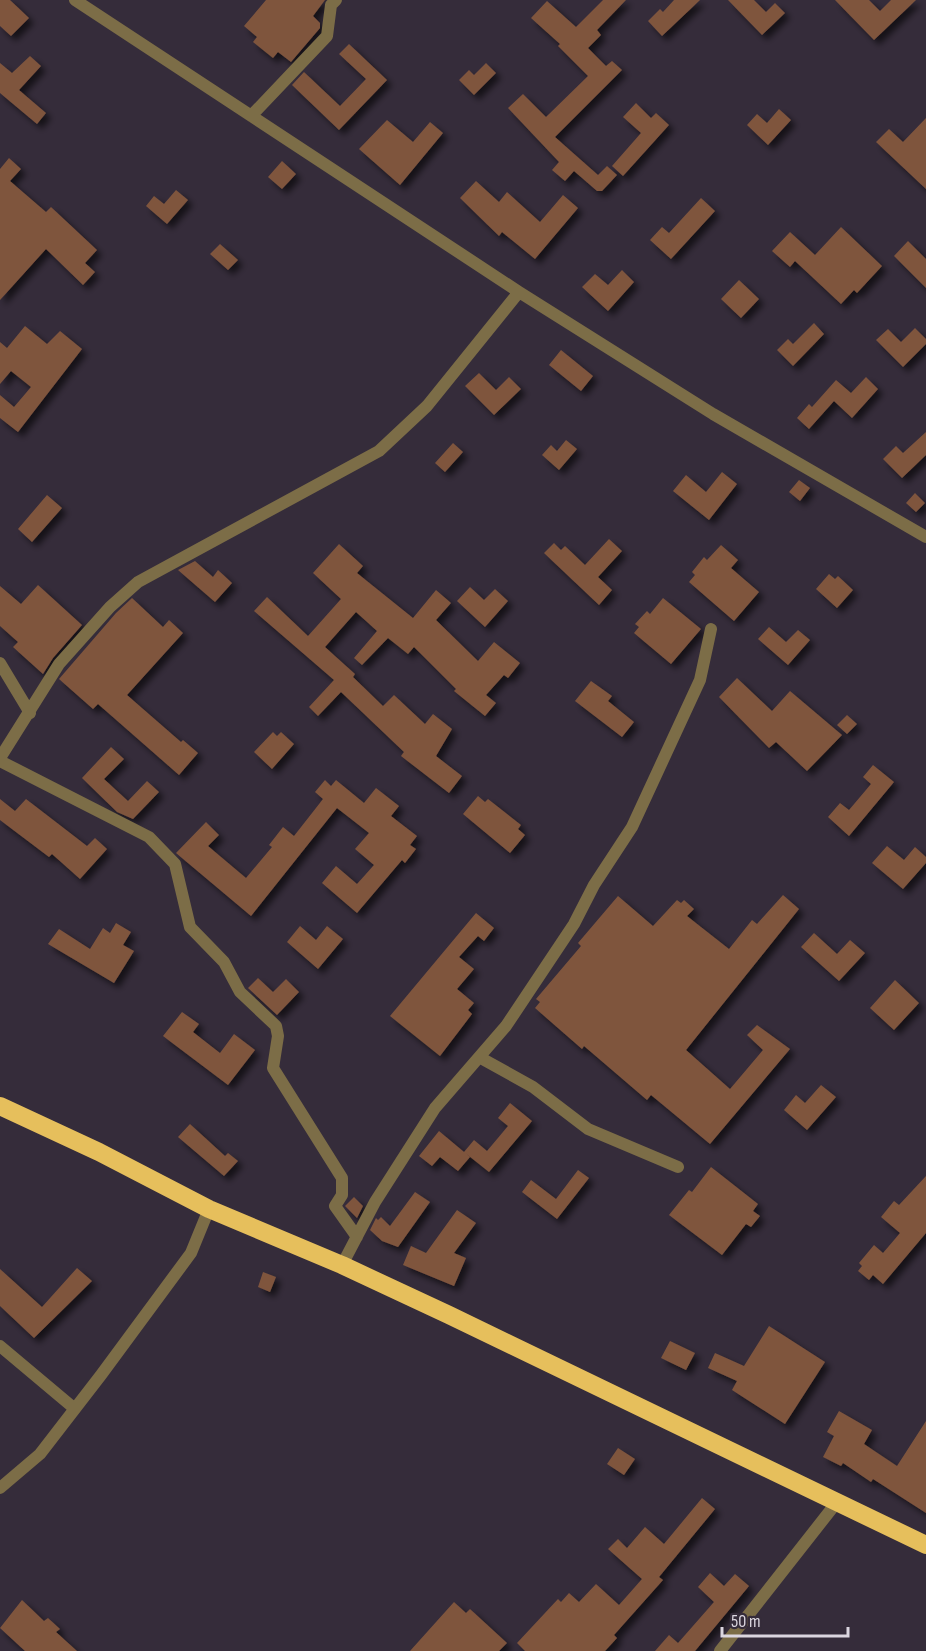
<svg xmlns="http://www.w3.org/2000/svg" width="926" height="1651" font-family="'Sofia Sans Condensed',sans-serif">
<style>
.building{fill:#7f553e;filter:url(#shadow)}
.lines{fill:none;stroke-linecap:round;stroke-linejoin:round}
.street{stroke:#7c6d47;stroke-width:12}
.highway{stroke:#e6bf5c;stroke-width:18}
</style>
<defs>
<filter id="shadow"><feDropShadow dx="5" dy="5" stdDeviation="3" flood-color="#0009"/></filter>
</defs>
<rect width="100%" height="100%" fill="#352c3a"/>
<path class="building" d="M 0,0 L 10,0 L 29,18 L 11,36 L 0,26 Z
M 266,0 L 325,0 L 313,16 L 320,23 L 320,28 L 291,62 L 278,52 L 273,58 L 253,42 L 257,37 L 244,26 Z
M 603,0 L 626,0 L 597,30 L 601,35 L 588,48 L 606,66 L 612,61 L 622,70 L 555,137 L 598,175 L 607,166 L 617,175 L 602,191 L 597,191 L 574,171 L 565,181 L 552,170 L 559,162 L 508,108 L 523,94 L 546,117 L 588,76 L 558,46 L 560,44 L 531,18 L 547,1 L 576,27 Z
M 674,0 L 700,0 L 662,36 L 648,21 L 660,9 L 663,12 Z
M 728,0 L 754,0 L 766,12 L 775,3 L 785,13 L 762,35 Z
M 835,0 L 869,0 L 880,11 L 891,0 L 916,0 L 874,40 Z
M 349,44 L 387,80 L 339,130 L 292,85 L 304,72 L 340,106 L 366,79 L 339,54 Z
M 30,56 L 41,66 L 19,90 L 46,113 L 37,124 L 0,93 L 0,63 L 12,73 Z
M 486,63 L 496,73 L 474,95 L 459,80 L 469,70 L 474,75 Z
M 636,103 L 651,118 L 656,113 L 669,125 L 623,176 L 612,166 L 641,133 L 623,117 Z
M 779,109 L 791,120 L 768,145 L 747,125 L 757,114 L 767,123 Z
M 926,118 L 926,189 L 876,142 L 889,129 L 903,142 Z
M 387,120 L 413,142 L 430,122 L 443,133 L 400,185 L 359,149 Z
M 9,158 L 21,169 L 10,181 L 46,212 L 51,207 L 97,250 L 85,263 L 95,272 L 83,285 L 46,249 L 0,300 L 0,169 Z
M 282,161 L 296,174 L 282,189 L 268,177 Z
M 476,181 L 499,202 L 507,192 L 540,222 L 563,195 L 578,208 L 535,259 L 502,232 L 499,236 L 460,198 Z
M 176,190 L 188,200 L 167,224 L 146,206 L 154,196 L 164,204 Z
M 701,198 L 715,211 L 671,259 L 650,240 L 662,227 L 669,233 Z
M 841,227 L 882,266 L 857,293 L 854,290 L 841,304 L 795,261 L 790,267 L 772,251 L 790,232 L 815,255 Z
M 908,241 L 926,259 L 926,288 L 894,256 Z
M 220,244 L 238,260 L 228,270 L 210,254 Z
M 622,270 L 634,282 L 608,311 L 582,287 L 595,274 L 608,285 Z
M 739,280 L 759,299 L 741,318 L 721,299 Z
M 814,323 L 824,334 L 793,366 L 777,350 L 788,339 L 793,344 Z
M 25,326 L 47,344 L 60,331 L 82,349 L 18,432 L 0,418 L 0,395 L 14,407 L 31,387 L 11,371 L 0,384 L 0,342 L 7,348 Z
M 915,328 L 926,339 L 926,344 L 903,367 L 876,340 L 888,329 L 901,342 Z
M 561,350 L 593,376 L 581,391 L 549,365 Z
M 479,373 L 496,390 L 509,377 L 521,389 L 494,415 L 465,386 Z
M 866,377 L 878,389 L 852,418 L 834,401 L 809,429 L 797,418 L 809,404 L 812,407 L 836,380 L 851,393 Z
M 926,432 L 926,455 L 902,478 L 883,459 L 896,446 L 903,453 Z
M 566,440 L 577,449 L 559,470 L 542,455 L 551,445 L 557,451 Z
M 453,443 L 463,452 L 445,472 L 435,463 Z
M 722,472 L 737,484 L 709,520 L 673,491 L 686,475 L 706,492 Z
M 799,480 L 810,488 L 800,501 L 789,492 Z
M 915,493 L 925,503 L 916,512 L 906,503 Z
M 47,495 L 62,508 L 32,542 L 18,529 Z
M 609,539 L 622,551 L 598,577 L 612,590 L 599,605 L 544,553 L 554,543 L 561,550 L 565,546 L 585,565 Z
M 339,544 L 363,566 L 357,573 L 413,618 L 436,590 L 451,603 L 436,620 L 478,661 L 494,642 L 520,663 L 508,678 L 504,675 L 486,695 L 496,703 L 485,716 L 454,691 L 456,689 L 414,647 L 408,654 L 388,638 L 362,665 L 354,658 L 377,631 L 356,612 L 325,647 L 355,674 L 353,677 L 383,706 L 394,695 L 425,724 L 433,714 L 452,729 L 436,756 L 462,776 L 449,793 L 401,756 L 404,752 L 341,692 L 318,716 L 309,707 L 334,680 L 254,611 L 267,597 L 308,636 L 341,599 L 313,573 Z
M 721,545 L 738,560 L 731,568 L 759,592 L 734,621 L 689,582 L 695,575 L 692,572 L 704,557 L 707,560 Z
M 195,561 L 213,577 L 218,570 L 232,583 L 215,602 L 178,570 Z
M 829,574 L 835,579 L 838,576 L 853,590 L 837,608 L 816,589 Z
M 38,585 L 82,625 L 53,658 L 43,674 L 13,647 L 18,642 L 0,626 L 0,586 L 21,604 Z
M 470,587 L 484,600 L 495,589 L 508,601 L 485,627 L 457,601 Z
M 132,598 L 163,627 L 169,620 L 183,633 L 127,695 L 181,742 L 183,740 L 198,753 L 179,775 L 98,704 L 93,709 L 59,679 L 116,613 Z
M 663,598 L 701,629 L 671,664 L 634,633 L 639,627 L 635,624 L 647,611 L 650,614 Z
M 769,627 L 786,642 L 798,630 L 810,640 L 788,665 L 758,639 Z
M 737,678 L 772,711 L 790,691 L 842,735 L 807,771 L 776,742 L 769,748 L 719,697 Z
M 591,681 L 612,696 L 608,701 L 634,722 L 622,737 L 575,701 Z
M 847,715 L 857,724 L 847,734 L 837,725 Z
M 273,732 L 277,736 L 281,732 L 294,744 L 272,769 L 254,752 Z
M 111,747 L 124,759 L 104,779 L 128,801 L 147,781 L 159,792 L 133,819 L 117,812 L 82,778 Z
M 873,765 L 894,782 L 849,836 L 828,817 L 840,803 L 849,810 L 871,784 L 863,777 Z
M 325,780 L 331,786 L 336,780 L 364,803 L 376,788 L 399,806 L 391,816 L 417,836 L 410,845 L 416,849 L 405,863 L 402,860 L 357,913 L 322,883 L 336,866 L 357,884 L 374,865 L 355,849 L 369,833 L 337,808 L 251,916 L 176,853 L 206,822 L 219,835 L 208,846 L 246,878 L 272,847 L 269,845 L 283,827 L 294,836 L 323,799 L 315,792 Z
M 478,796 L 485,802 L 488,799 L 521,825 L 518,829 L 525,835 L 510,853 L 463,814 Z
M 0,799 L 15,811 L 26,799 L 87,846 L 95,838 L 107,849 L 80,879 L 52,854 L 49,857 L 0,820 Z
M 887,846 L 904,860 L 915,847 L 926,857 L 926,863 L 903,889 L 872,863 Z
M 783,895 L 799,909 L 686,1050 L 730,1089 L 763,1050 L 747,1035 L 757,1025 L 790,1049 L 710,1144 L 651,1095 L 647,1100 L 584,1046 L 582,1049 L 535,1008 L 540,1002 L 536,999 L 581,946 L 578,943 L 618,896 L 653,926 L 677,900 L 681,903 L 684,900 L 694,909 L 687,916 L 729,949 L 752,920 L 757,924 Z
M 476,913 L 494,928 L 484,941 L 478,936 L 459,957 L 474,969 L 457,989 L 474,1003 L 468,1010 L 472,1014 L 440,1056 L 390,1016 Z
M 116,923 L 131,932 L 123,945 L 134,951 L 114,983 L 48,944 L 59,929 L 90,949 L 103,928 L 110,933 Z
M 300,926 L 316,940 L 327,926 L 343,939 L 318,969 L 287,942 Z
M 814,933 L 837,954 L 850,940 L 865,953 L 839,981 L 801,947 Z
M 258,978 L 273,992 L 286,979 L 299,992 L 277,1015 L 248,988 Z
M 895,980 L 919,1003 L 894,1030 L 870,1008 Z
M 182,1012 L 199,1024 L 193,1032 L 220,1053 L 234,1034 L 255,1050 L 228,1085 L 163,1036 Z
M 821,1085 L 836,1097 L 807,1130 L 784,1110 L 796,1095 L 805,1103 Z
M 510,1103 L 532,1121 L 489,1172 L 464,1152 L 474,1140 L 487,1151 L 508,1126 L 498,1118 Z
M 190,1124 L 225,1156 L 228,1153 L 238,1161 L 224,1176 L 178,1137 Z
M 439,1131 L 470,1157 L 458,1171 L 440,1157 L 432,1166 L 419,1156 Z
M 711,1167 L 758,1204 L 753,1211 L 760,1216 L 751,1227 L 746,1224 L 722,1255 L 669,1215 L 689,1190 L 692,1192 Z
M 578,1170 L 589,1178 L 557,1219 L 522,1192 L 531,1180 L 556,1199 Z
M 926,1176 L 926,1233 L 883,1284 L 873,1275 L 869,1280 L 858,1271 L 862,1266 L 859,1263 L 874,1245 L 883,1253 L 900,1233 L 881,1217 L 894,1201 L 899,1205 Z
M 415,1192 L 430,1202 L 398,1247 L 382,1241 L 370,1230 L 376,1218 L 378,1220 L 381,1217 L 390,1226 Z
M 354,1197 L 363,1206 L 357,1218 L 345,1206 Z
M 457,1210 L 476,1223 L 454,1253 L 466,1258 L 454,1286 L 403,1265 L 411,1246 L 426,1253 Z
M 77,1268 L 92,1281 L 34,1338 L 0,1306 L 0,1269 L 42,1307 Z
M 263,1272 L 276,1277 L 270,1292 L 258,1287 Z
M 769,1326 L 825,1362 L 785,1424 L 732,1390 L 737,1381 L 708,1368 L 715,1353 L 744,1366 Z
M 670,1341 L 695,1353 L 686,1370 L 661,1358 Z
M 839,1411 L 872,1430 L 864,1444 L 897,1466 L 926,1421 L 926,1513 L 873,1479 L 871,1482 L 843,1463 L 841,1466 L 823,1457 L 834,1436 L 827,1432 Z
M 618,1448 L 635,1459 L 624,1475 L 607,1464 Z
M 702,1498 L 715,1509 L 659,1577 L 663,1580 L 614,1635 L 617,1638 L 605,1651 L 525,1651 L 517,1643 L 558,1599 L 561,1602 L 569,1593 L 579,1602 L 596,1584 L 619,1605 L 642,1579 L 608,1549 L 618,1539 L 627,1548 L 645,1527 L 664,1544 Z
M 710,1573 L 724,1586 L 735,1574 L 749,1586 L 695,1651 L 655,1651 L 669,1635 L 678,1643 L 714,1602 L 698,1587 Z
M 22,1600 L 44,1621 L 48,1618 L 60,1629 L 56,1632 L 77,1651 L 25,1651 L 0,1628 Z
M 454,1602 L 466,1613 L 470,1609 L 507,1643 L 499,1651 L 410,1651 Z"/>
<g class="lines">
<path class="street" d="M 75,0 L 519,292 L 713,414 L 926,537
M 251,116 L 327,36 L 331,5 L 336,0
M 0,663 L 30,713
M 0,758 L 59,664 L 110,607 L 138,582 L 379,451 L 427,406 L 519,292
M 0,761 L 149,837 L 175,864 L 190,927 L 224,962 L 240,992 L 276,1026 L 278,1036 L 273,1068 L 342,1178 L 342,1195 L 335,1206 L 357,1237
M 479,1057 L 533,1087 L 588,1129 L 678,1167
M 342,1265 L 375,1202 L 435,1108 L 506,1026 L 574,924 L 594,885 L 632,827 L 700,680 L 711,629
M 0,1346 L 75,1409
M 0,1488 L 40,1454 L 101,1375 L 191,1253 L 209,1209
M 720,1651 L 837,1502"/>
<path class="highway" d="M 0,1106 L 99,1152 L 209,1209 L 342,1265 L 449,1315 L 926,1545"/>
</g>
<path d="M722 1627v9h126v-9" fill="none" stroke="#dbd6df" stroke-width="3"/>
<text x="731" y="1627" font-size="18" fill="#dbd6df" stroke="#352c3a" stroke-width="4.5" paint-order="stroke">50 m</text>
</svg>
